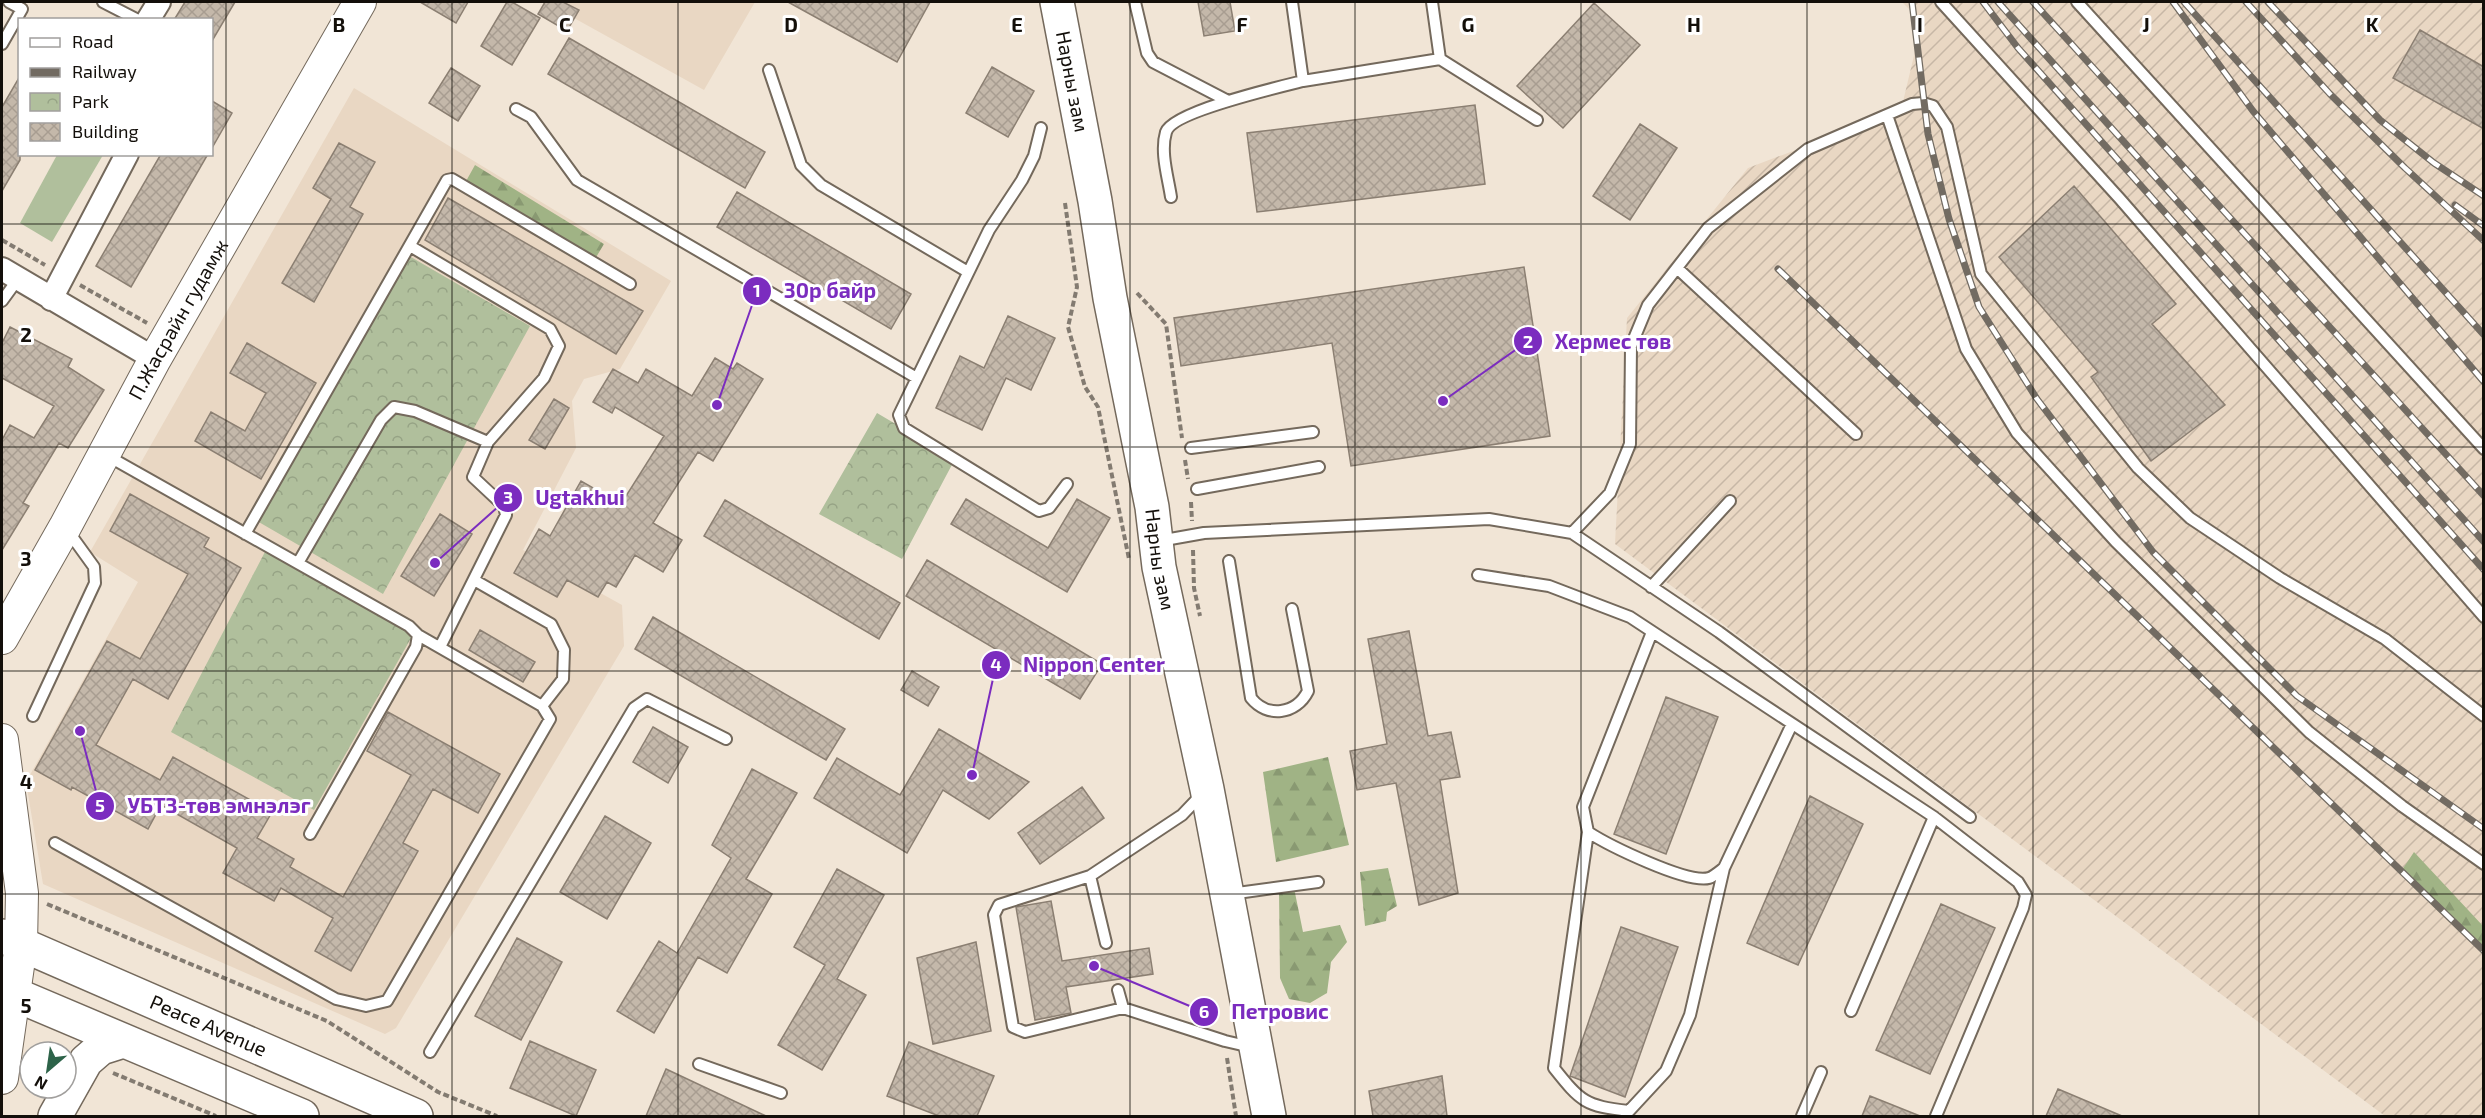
<svg xmlns="http://www.w3.org/2000/svg" width="2485" height="1118" font-family="'Exo 2',sans-serif">
<style>
.built{fill:#e9d7c3}
.industrial{fill:url(#industrial-furrows)}
.grass{fill:#b0bf9c}
.forest{fill:url(#forest-firs)}
.park{fill:url(#park-crowns)}
.building{fill:url(#building-cross-hatch);stroke:#8b7f72;stroke-width:1.5}
.lines{fill:none;stroke-linecap:round;stroke-linejoin:round}
.lane-casing{stroke:#74695c;stroke-width:14}
.street-casing{stroke:#74695c;stroke-width:26}
.secondary-casing{stroke:#74695c;stroke-width:34}
.primary-casing{stroke:#74695c;stroke-width:36}
.highway-casing{stroke:#74695c;stroke-width:36}
.path{stroke:#837b71;stroke-width:4;stroke-dasharray:6 3;stroke-linecap:butt}
.lane{stroke:#fff;stroke-width:10}
.street{stroke:#fff;stroke-width:22}
.secondary{stroke:#fff;stroke-width:32}
.primary{stroke:#fff;stroke-width:33}
.highway{stroke:#fff;stroke-width:33}
.rail-casing{stroke:#726b62;stroke-width:7}
.rail{stroke:#fff;stroke-width:4.5;stroke-dasharray:14;stroke-linecap:butt}
.grid{fill:none;stroke:#130f0a;stroke-width:1.5;stroke-opacity:0.55}
.labels{text-anchor:middle;stroke-width:6;stroke-linejoin:round;paint-order:stroke}
.street-label{font-size:20px;fill:#130f0a;stroke:#fff}
.grid-label{font-size:20px;text-anchor:middle;font-weight:bold;fill:#130f0a;stroke:#fff;stroke-width:6;stroke-linejoin:round;paint-order:stroke}
.leader{fill:none;stroke:#7b2cbf;stroke-width:2}
.callout-dot{fill:#7b2cbf;stroke:#fff;stroke-width:2}
.mark-label{font-size:18px;text-anchor:middle;font-weight:bold;fill:#fff}
.callout-label{font-size:21px;text-anchor:middle;font-weight:bold;fill:#7b2cbf;stroke:#fff;stroke-width:6;stroke-linejoin:round;paint-order:stroke}
</style>
<defs>
<pattern id="industrial-furrows" width="10" height="10" patternUnits="userSpaceOnUse" patternTransform="scale(1.5)"><rect width="10" height="10" fill="#e9d7c3"/><path d="M-1 1l2-2M0 10L10 0M9 11l2-2" fill="none" stroke="#c7b7a6"/></pattern>
<pattern id="forest-firs" width="22" height="20" patternUnits="userSpaceOnUse" patternTransform="scale(1.5)"><rect width="22" height="20" fill="#a0b385"/><path d="M5 1l3.5 6h-7zM16 11l3.5 6h-7z" fill="#899972"/></pattern>
<pattern id="park-crowns" width="20" height="18" patternUnits="userSpaceOnUse" patternTransform="scale(1.5)"><rect width="20" height="18" fill="#b0bf9c"/><path d="M2 6a3 3 0 1 1 6 0M12 15a3 3 0 1 1 6 0" fill="none" stroke="#96a385"/></pattern>
<pattern id="building-cross-hatch" width="8" height="8" patternUnits="userSpaceOnUse" patternTransform="scale(1.5)"><rect width="8" height="8" fill="#c4b8aa"/><path d="M0 0l8 8M0 8l8-8" fill="none" stroke="#a89d91"/></pattern>
</defs>
<rect width="100%" height="100%" fill="#f1e5d6"/>
<path class="built" d="M 545,2 L 755,2 L 704,90 Z
M 354,88 L 671,281 L 620,369 L 584,379 L 572,401 L 576,448 L 523,550 L 622,605 L 624,646 L 396,1028 L 385,1034 L 43,884 L 26,782 L 138,582 L 90,552 Z"/>
<path class="industrial" d="M 1902,2 L 2483,2 L 2483,1116 L 2385,1116 L 1615,544 L 1627,318 L 1748,168 L 1901,110 L 1922,22 Z"/>
<path class="grass" d="M 57,155 L 103,155 L 52,242 L 20,223 Z"/>
<path class="forest" d="M 475,165 L 604,244 L 595,259 L 465,183 Z
M 1328,757 L 1349,845 L 1276,862 L 1263,772 Z
M 2414,852 L 2483,926 L 2483,951 L 2402,870 Z
M 1388,868 L 1397,906 L 1387,912 L 1386,921 L 1365,926 L 1360,872 Z
M 1294,888 L 1303,932 L 1340,925 L 1347,942 L 1331,962 L 1327,993 L 1310,1003 L 1289,999 L 1280,978 L 1279,890 Z"/>
<path class="park" d="M 404,253 L 530,326 L 383,594 L 252,518 Z
M 877,413 L 955,459 L 902,559 L 819,514 Z
M 267,548 L 415,631 L 314,810 L 171,732 Z"/>
<path class="building" d="M 185,2 L 235,2 L 212,41 L 212,20 L 174,20 Z
M 420,2 L 468,2 L 456,23 Z
M 507,2 L 512,2 L 540,18 L 512,65 L 481,46 Z
M 545,2 L 563,2 L 579,10 L 567,31 L 538,14 Z
M 788,2 L 930,2 L 897,62 Z
M 1198,2 L 1230,2 L 1235,31 L 1204,36 Z
M 1594,3 L 1640,45 L 1563,128 L 1517,86 Z
M 2420,30 L 2484,67 L 2484,129 L 2393,78 Z
M 569,38 L 765,152 L 745,188 L 548,74 Z
M 992,67 L 1034,91 L 1008,137 L 966,113 Z
M 451,68 L 480,86 L 458,121 L 429,103 Z
M 20,76 L 20,160 L 2,191 L 2,107 Z
M 212,101 L 232,113 L 212,148 Z
M 1475,105 L 1485,184 L 1257,212 L 1247,133 Z
M 1640,124 L 1677,148 L 1630,220 L 1593,196 Z
M 339,143 L 375,162 L 350,207 L 363,214 L 314,302 L 282,283 L 331,199 L 313,188 Z
M 161,154 L 208,154 L 131,287 L 96,266 Z
M 2074,186 L 2176,304 L 2152,324 L 2225,405 L 2151,461 L 2091,377 L 2098,372 L 1999,257 Z
M 737,192 L 911,294 L 891,329 L 717,227 Z
M 448,198 L 643,311 L 616,354 L 425,240 Z
M 1524,267 L 1550,436 L 1351,466 L 1332,343 L 1181,366 L 1174,318 Z
M 1008,316 L 1055,338 L 1031,390 L 1006,378 L 982,430 L 936,408 L 960,356 L 984,368 Z
M 10,327 L 72,359 L 68,367 L 104,390 L 68,448 L 59,443 L 23,503 L 29,506 L 2,550 L 2,440 L 10,425 L 34,438 L 54,406 L 2,378 L 2,343 Z
M 247,343 L 316,383 L 261,479 L 195,441 L 211,412 L 245,431 L 266,393 L 230,373 Z
M 715,358 L 733,369 L 737,363 L 763,379 L 713,461 L 698,452 L 653,523 L 682,540 L 663,572 L 635,555 L 616,587 L 607,582 L 598,597 L 567,580 L 557,597 L 514,573 L 539,529 L 550,536 L 581,481 L 621,504 L 664,436 L 615,407 L 612,413 L 593,402 L 613,369 L 638,383 L 646,369 L 692,396 Z
M 554,399 L 569,408 L 545,449 L 529,440 Z
M 130,494 L 209,538 L 204,547 L 241,568 L 168,699 L 133,679 L 96,745 L 160,780 L 173,757 L 272,812 L 257,838 L 294,859 L 290,867 L 343,897 L 411,775 L 367,751 L 388,712 L 500,774 L 478,813 L 433,789 L 403,843 L 418,851 L 351,971 L 315,951 L 333,918 L 281,888 L 274,901 L 223,873 L 237,848 L 161,805 L 148,829 L 72,787 L 71,790 L 35,770 L 107,641 L 140,659 L 188,574 L 110,531 Z
M 966,499 L 1048,548 L 1077,499 L 1110,518 L 1067,592 L 951,524 Z
M 725,500 L 900,603 L 879,639 L 704,536 Z
M 440,514 L 472,534 L 434,596 L 401,576 Z
M 927,560 L 1102,664 L 1080,699 L 906,596 Z
M 653,617 L 845,729 L 826,760 L 635,649 Z
M 480,630 L 535,662 L 523,682 L 469,650 Z
M 1409,631 L 1428,736 L 1451,732 L 1460,777 L 1440,780 L 1458,893 L 1419,905 L 1396,783 L 1357,790 L 1350,751 L 1387,744 L 1368,639 Z
M 912,671 L 939,687 L 928,706 L 901,690 Z
M 1666,697 L 1718,717 L 1666,854 L 1614,834 Z
M 653,727 L 688,747 L 668,783 L 633,762 Z
M 939,729 L 1029,782 L 989,819 L 943,790 L 907,853 L 814,798 L 837,758 L 900,795 Z
M 752,769 L 797,793 L 746,879 L 772,894 L 727,973 L 698,957 L 654,1033 L 617,1011 L 659,941 L 677,953 L 731,858 L 712,845 Z
M 1082,787 L 1104,818 L 1040,864 L 1018,833 Z
M 1810,796 L 1863,824 L 1798,965 L 1747,943 Z
M 605,816 L 651,843 L 607,919 L 560,892 Z
M 837,869 L 884,895 L 837,979 L 866,995 L 822,1070 L 778,1045 L 825,965 L 794,947 Z
M 1051,901 L 1062,961 L 1149,948 L 1153,974 L 1066,987 L 1071,1013 L 1035,1020 L 1016,907 Z
M 1941,904 L 1995,928 L 1930,1074 L 1876,1050 Z
M 1621,927 L 1678,947 L 1625,1097 L 1570,1076 Z
M 517,938 L 562,962 L 521,1040 L 475,1016 Z
M 976,942 L 991,1031 L 933,1044 L 917,958 Z
M 530,1041 L 596,1070 L 576,1116 L 510,1088 Z
M 909,1042 L 994,1076 L 977,1116 L 939,1116 L 887,1096 Z
M 666,1069 L 766,1116 L 646,1116 Z
M 1442,1076 L 1447,1116 L 1373,1116 L 1369,1091 Z
M 2058,1089 L 2122,1116 L 2046,1116 Z
M 1870,1096 L 1920,1116 L 1862,1116 Z"/>
<g class="lines">
<defs>
<path id="lane" d="M 103,2 L 138,20
M 1135,2 L 1147,53 L 1153,62 L 1228,101
M 1941,2 L 2120,199 L 2484,617
M 2077,2 L 2484,449
M 2,44 L 22,9 L 9,2
M 1440,59 L 1537,120
M 769,70 L 801,165 L 821,185 L 968,272
M 1303,81 L 1440,59 L 1432,2
M 516,109 L 531,117 L 577,180 L 915,377
M 1887,115 L 1966,349 L 2017,433 L 2116,542 L 2309,732 L 2402,806 L 2484,864
M 1041,128 L 1034,156 L 1022,180 L 989,230 L 899,415 L 904,428 L 1039,511 L 1049,508 L 1067,484
M 1171,197 C 1168,177 1160,152 1166,132 C 1172,112 1279,87 1303,81 L 1292,2
M 410,246 L 550,329 L 559,346 L 544,378 L 488,442 L 473,477 L 504,506 L 506,515 L 440,647
M 1677,268 L 1856,434
M 2,301 L 18,279
M 1191,448 L 1313,432
M 106,455 L 409,626 L 418,635 L 416,647 L 310,834
M 1197,489 L 1319,467
M 1572,533 L 1719,632 L 1970,817
M 245,534 L 447,180 L 452,179 L 630,284
M 1159,541 L 1204,533 L 1489,519 L 1572,533 L 1610,493 L 1630,444 L 1631,346 L 1648,305 L 1708,228 L 1808,149 L 1912,104 L 1923,103 L 1933,106 L 1947,127 L 1981,274 L 2138,468 L 2190,518 L 2280,578 L 2385,639 L 2484,716
M 1229,561 L 1251,698 C 1267,718 1296,715 1308,691 L 1292,609
M 298,563 L 381,420 L 394,407 L 415,411 L 488,442
M 1478,575 L 1549,586 L 1630,617 L 1934,817 L 2018,882 L 2026,895 L 2023,908 L 1936,1116
M 474,580 L 551,624 L 564,650 L 563,679 L 542,706
M 1651,587 L 1730,501
M 1652,632 L 1583,807 L 1588,832 C 1608,845 1687,884 1709,878 C 1713,877 1720,871 1724,868 L 1792,724
M 33,716 L 95,583 L 94,567 L 68,531
M 1588,832 L 1554,1068 C 1581,1102 1585,1106 1629,1111 L 1666,1071 L 1690,1015 L 1724,868
M 55,843 L 336,999 L 366,1006 L 387,1001 L 550,719 L 542,706 L 418,635
M 1090,876 L 999,905 L 994,915 L 1013,1027 L 1025,1032 L 1123,1008
M 1230,894 L 1318,882
M 1106,943 L 1090,876 L 1182,815 L 1202,794
M 1118,990 L 1123,1008 L 1225,1041 L 1251,1047
M 1851,1011 L 1934,817
M 430,1052 L 634,708 L 647,699 L 726,739
M 699,1064 L 781,1093
M 1802,1116 L 1821,1072"/>
<path id="street" d="M 148,20 L 159,2
M 2,269 L 155,359
M 51,299 L 127,154"/>
<g id="secondary">
<path id="s1" d="M 2,638 L 65,527 L 155,359 L 360,2"/>
<path d="M 2,740 L 22,893 L 21,945 L 2,1078"/>
</g>
<g id="primary">
<path id="s2" d="M 1057,2 L 1095,201 L 1110,298 L 1152,507 L 1159,567 L 1207,789 L 1269,1116"/>
</g>
<g id="highway">
<path id="s3" d="M 2,936 L 416,1116"/>
<path d="M 2,989 L 302,1116"/>
<path d="M 55,1116 L 86,1061 L 101,1048 L 123,1041"/>
</g>
</defs>
<use href="#lane" class="lane-casing"/>
<use href="#street" class="street-casing"/>
<use href="#secondary" class="secondary-casing"/>
<use href="#primary" class="primary-casing"/>
<use href="#highway" class="highway-casing"/>
<path class="path" d="M 1065,203 L 1077,287 L 1068,327 L 1085,387 L 1098,407 L 1129,559
M 2,240 L 45,265
M 80,285 L 147,323
M 1137,293 L 1166,324 L 1182,438
M 1185,460 L 1188,479
M 1191,502 L 1192,521
M 1193,550 L 1194,588 L 1200,616
M 47,904 L 327,1021 L 438,1092 L 497,1116
M 40,1046 L 61,1051
M 1227,1058 L 1236,1116
M 113,1073 L 216,1116"/>
<use href="#lane" class="lane"/>
<use href="#street" class="street"/>
<use href="#secondary" class="secondary"/>
<use href="#primary" class="primary"/>
<use href="#highway" class="highway"/>
<defs>
<path id="rail" d="M 1912,2 L 1928,134 L 1949,219 L 1979,307 L 2037,399 L 2153,552 L 2297,696 L 2484,829
M 1983,2 L 2018,48 L 2484,570
M 1998,2 L 2484,542
M 2033,2 L 2484,496
M 2173,2 L 2253,111 L 2484,382
M 2184,2 L 2484,335
M 2246,2 L 2330,94 L 2405,168 L 2484,241
M 2268,2 L 2380,120 L 2434,163 L 2484,196
M 2455,205 L 2484,226
M 1778,269 L 2484,951"/>
</defs>
<use href="#rail" class="rail-casing"/>
<use href="#rail" class="rail"/>
</g>
<path class="grid" d="M 226,2 L 226,1116M 452,2 L 452,1116M 678,2 L 678,1116M 904,2 L 904,1116M 1130,2 L 1130,1116M 1355,2 L 1355,1116M 1581,2 L 1581,1116M 1807,2 L 1807,1116M 2033,2 L 2033,1116M 2259,2 L 2259,1116M 2,224 L 2484,224M 2,447 L 2484,447M 2,671 L 2484,671M 2,894 L 2484,894"/>
<g class="labels">
<g class="street-label">
<text dy="7" stroke="none"><textPath href="#s2" startOffset="81">Нарны зам</textPath></text>
<text dy="7" stroke="none"><textPath href="#s1" startOffset="364">П.Жасрайн гудамж</textPath></text>
<text dy="7" stroke="none"><textPath href="#s2" startOffset="567">Нарны зам</textPath></text>
<text dy="7" stroke="none"><textPath href="#s3" startOffset="225">Peace Avenue</textPath></text>
</g>
</g>
<g class="grid-label">
<text x="339" y="32">B</text>
<text x="565" y="32">C</text>
<text x="791" y="32">D</text>
<text x="1017" y="32">E</text>
<text x="1242" y="32">F</text>
<text x="1468" y="32">G</text>
<text x="1694" y="32">H</text>
<text x="1920" y="32">I</text>
<text x="2146" y="32">J</text>
<text x="2372" y="32">K</text>
<text x="26" y="342">2</text>
<text x="26" y="566">3</text>
<text x="26" y="789">4</text>
<text x="26" y="1013">5</text>
</g>
<path class="leader" d="M717 405L757 291M1443 401L1528 341M435 563L508 498M972 775L996 665M80 731L100 806M1094 966L1204 1012"/>
<g class="callout-dot">
<circle cx="717" cy="405" r="6"/>
<circle cx="1443" cy="401" r="6"/>
<circle cx="435" cy="563" r="6"/>
<circle cx="972" cy="775" r="6"/>
<circle cx="80" cy="731" r="6"/>
<circle cx="1094" cy="966" r="6"/>
<circle cx="757" cy="291" r="15"/>
<circle cx="1528" cy="341" r="15"/>
<circle cx="508" cy="498" r="15"/>
<circle cx="996" cy="665" r="15"/>
<circle cx="100" cy="806" r="15"/>
<circle cx="1204" cy="1012" r="15"/>
</g>
<g class="mark-label">
<text x="757" y="297">1</text>
<text x="1528" y="348">2</text>
<text x="508" y="504">3</text>
<text x="996" y="671">4</text>
<text x="100" y="812">5</text>
<text x="1204" y="1018">6</text>
</g>
<g class="callout-label">
<text x="830" y="298">30р байр</text>
<text x="1613" y="349">Хермес төв</text>
<text x="580" y="505">Ugtakhui</text>
<text x="1094" y="672">Nippon Center</text>
<text x="219" y="813">УБТЗ-төв эмнэлэг</text>
<text x="1280" y="1019">Петровис</text>
</g>
<rect width="2485" height="1118" fill="none" stroke="#130f0a" stroke-width="6"/>
<rect x="18" y="18" width="195" height="138" fill="#ffffff" stroke="#a19f9d" stroke-width="1.5"/>
<rect x="30" y="38" width="30" height="9" fill="#ffffff" stroke="#a19f9d" stroke-width="1.5"/>
<text x="72" y="48" font-size="18" fill="#130f0a">Road</text>
<rect x="30" y="68" width="30" height="9" fill="#726b62" stroke="#a19f9d" stroke-width="1.5"/>
<text x="72" y="78" font-size="18" fill="#130f0a">Railway</text>
<rect x="30" y="93" width="30" height="18" fill="url(#park-crowns)" stroke="#a19f9d" stroke-width="1.5"/>
<text x="72" y="108" font-size="18" fill="#130f0a">Park</text>
<rect x="30" y="123" width="30" height="18" fill="url(#building-cross-hatch)" stroke="#a19f9d" stroke-width="1.5"/>
<text x="72" y="138" font-size="18" fill="#130f0a">Building</text>
<g transform="translate(48 1070) rotate(209)"><circle r="28" fill="#ffffff" stroke="#a19f9d" stroke-width="1.5"/>
<path d="M0-4.5L10 22L0 15L-10 22Z" fill="#2d6349"/>
<text y="-9" font-size="16" font-weight="bold" text-anchor="middle" fill="#130f0a">N</text>
</g>
</svg>
